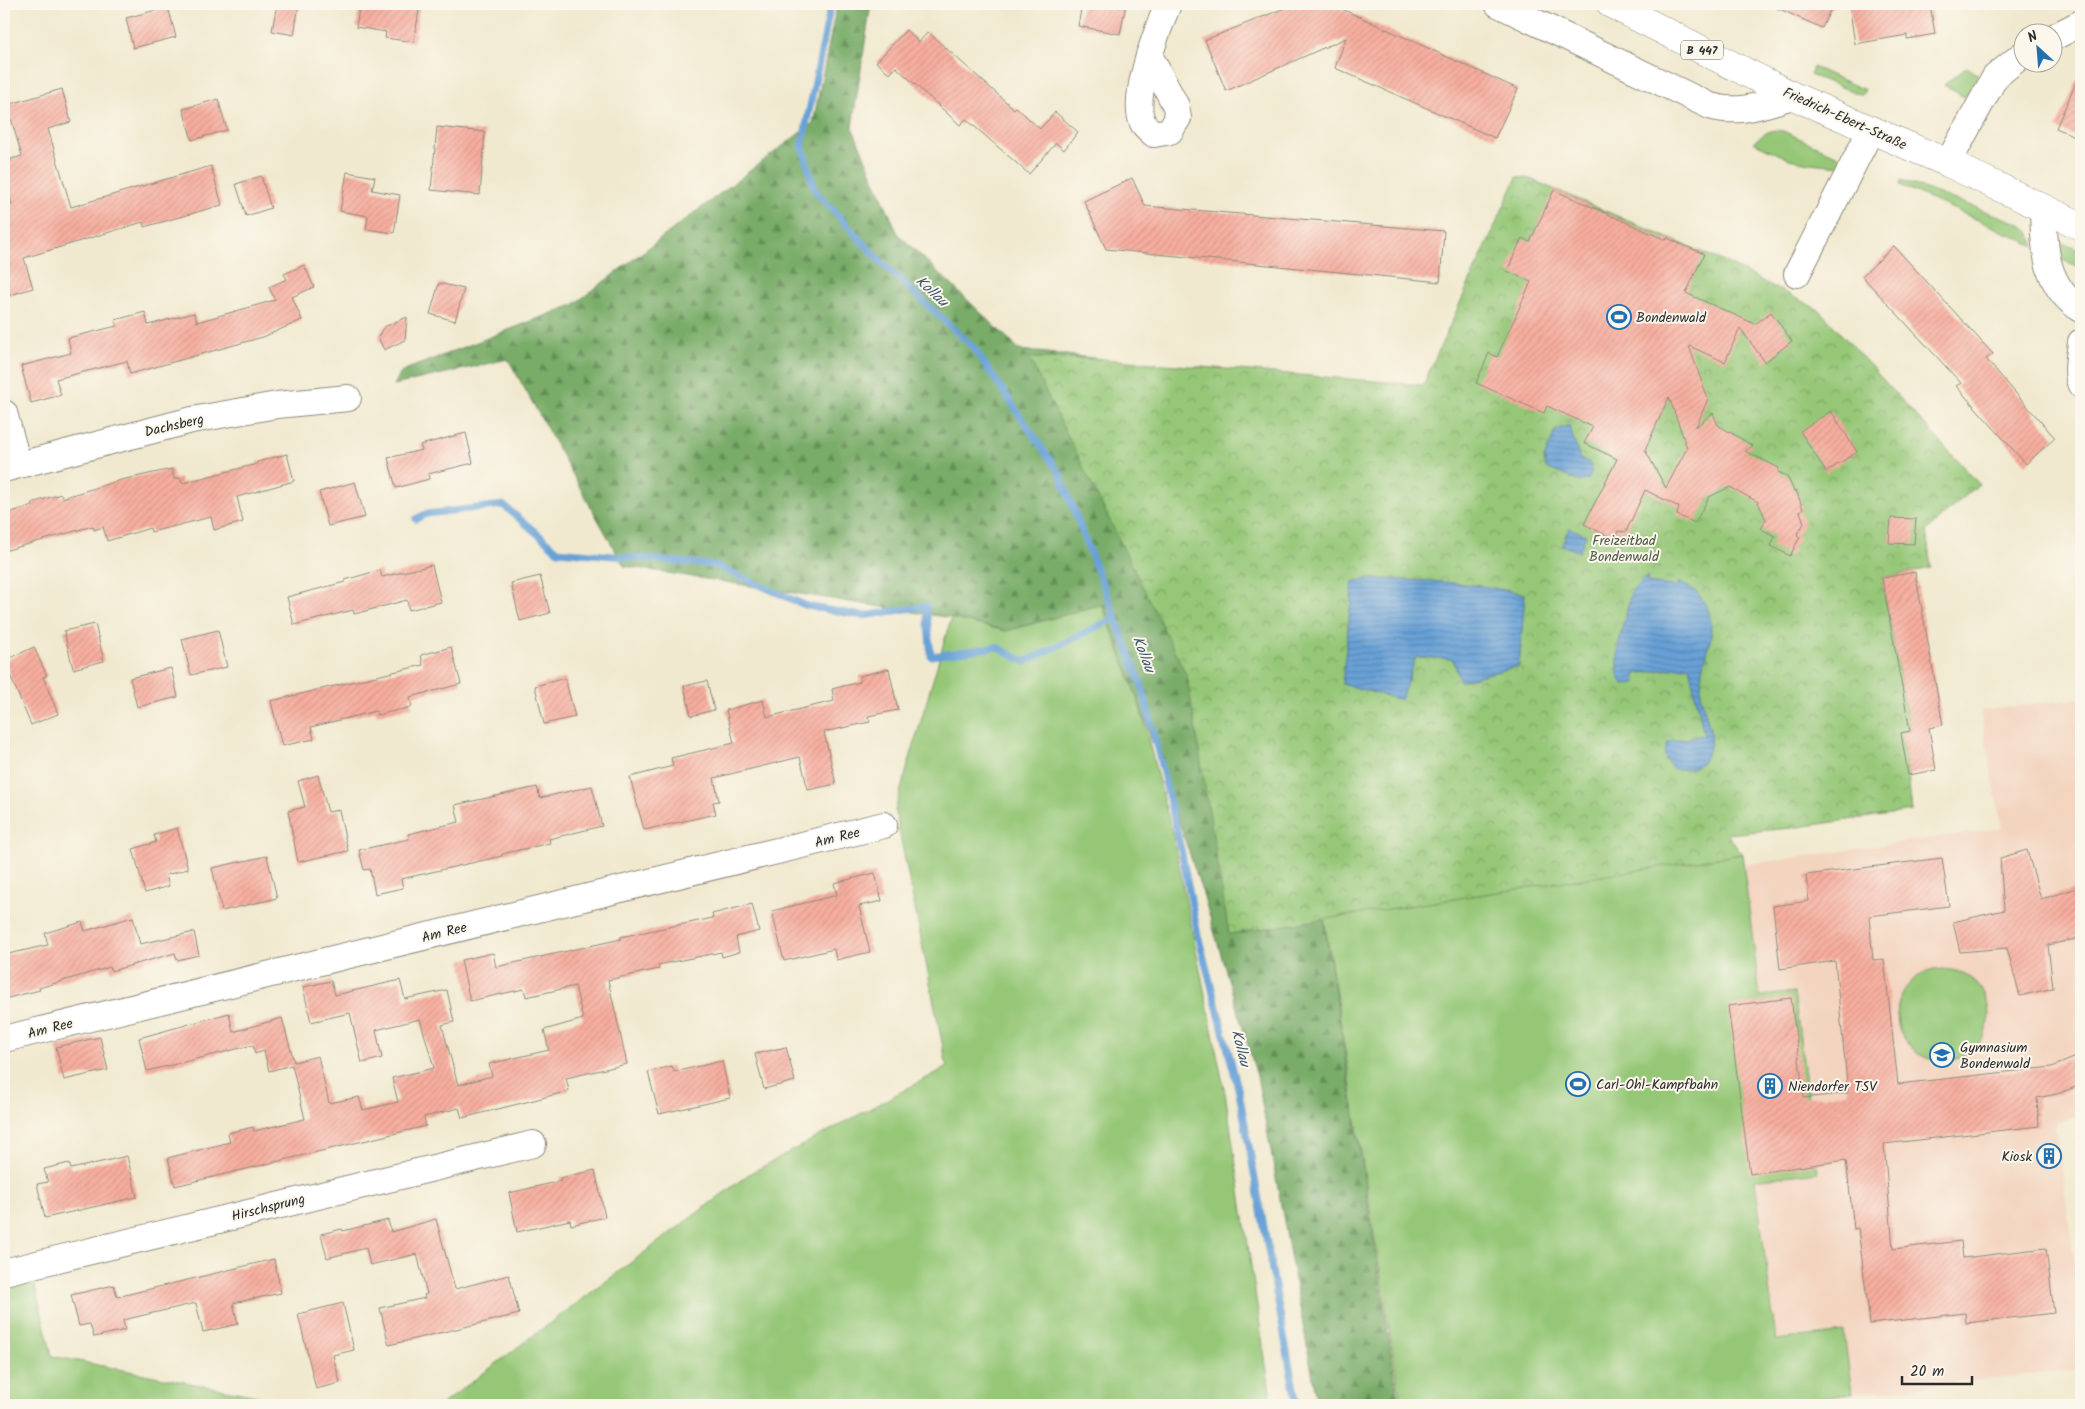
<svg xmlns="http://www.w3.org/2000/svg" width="2085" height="1409" font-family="Kalam,sans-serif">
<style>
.built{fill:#f3d4bf}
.green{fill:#95c777;stroke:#607951}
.forest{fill:url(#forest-firs);stroke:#526c4a}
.park{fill:url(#park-crowns);stroke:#607951}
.water{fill:url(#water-rules);stroke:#4a6681}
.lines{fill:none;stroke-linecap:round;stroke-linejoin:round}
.stream{stroke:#68a1d7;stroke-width:7}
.building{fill:url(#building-hatch);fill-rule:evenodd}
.minor-casing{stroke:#8e8a7d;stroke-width:28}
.major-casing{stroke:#8e8a7d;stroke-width:29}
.minor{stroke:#fff;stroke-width:26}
.major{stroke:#fff;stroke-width:28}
.labels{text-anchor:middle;stroke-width:4;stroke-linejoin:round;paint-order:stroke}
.shield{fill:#fbf7ec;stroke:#696865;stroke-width:1}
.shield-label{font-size:12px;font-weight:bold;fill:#2b2b2b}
.street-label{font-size:14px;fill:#2b2b2b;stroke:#fbf7ec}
.poi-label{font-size:14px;fill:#2b2b2b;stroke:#fbf7ec;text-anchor:start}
.park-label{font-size:14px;fill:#4b5a42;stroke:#fbf7ec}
.water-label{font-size:15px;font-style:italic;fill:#435a70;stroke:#fbf7ec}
</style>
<defs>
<pattern id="forest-firs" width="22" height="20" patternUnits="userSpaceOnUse" patternTransform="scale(1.25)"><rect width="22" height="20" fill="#78ac68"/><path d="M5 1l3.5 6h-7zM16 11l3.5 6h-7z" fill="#638c56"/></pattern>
<pattern id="park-crowns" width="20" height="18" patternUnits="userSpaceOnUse" patternTransform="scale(1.25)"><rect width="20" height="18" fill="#95c777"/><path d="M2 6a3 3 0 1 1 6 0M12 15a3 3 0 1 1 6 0" fill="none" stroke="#7aa262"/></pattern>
<pattern id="water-rules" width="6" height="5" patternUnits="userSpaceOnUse" patternTransform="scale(1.25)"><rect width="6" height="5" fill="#68a1d7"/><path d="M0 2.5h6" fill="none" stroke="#5683af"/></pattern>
<pattern id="building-hatch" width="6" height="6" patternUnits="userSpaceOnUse" patternTransform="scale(1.25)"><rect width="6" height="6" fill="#f7ae9f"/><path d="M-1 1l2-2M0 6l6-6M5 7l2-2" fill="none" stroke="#d49689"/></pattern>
</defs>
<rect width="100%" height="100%" fill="#fbf7ec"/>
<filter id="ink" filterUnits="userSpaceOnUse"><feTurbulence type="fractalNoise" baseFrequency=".02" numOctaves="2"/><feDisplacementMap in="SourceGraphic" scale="10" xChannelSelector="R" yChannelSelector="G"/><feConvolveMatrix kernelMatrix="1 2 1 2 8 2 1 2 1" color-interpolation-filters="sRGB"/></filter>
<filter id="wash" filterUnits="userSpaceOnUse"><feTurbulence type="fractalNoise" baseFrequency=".0096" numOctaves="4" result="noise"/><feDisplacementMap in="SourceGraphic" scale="20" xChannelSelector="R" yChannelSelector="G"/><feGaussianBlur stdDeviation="1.12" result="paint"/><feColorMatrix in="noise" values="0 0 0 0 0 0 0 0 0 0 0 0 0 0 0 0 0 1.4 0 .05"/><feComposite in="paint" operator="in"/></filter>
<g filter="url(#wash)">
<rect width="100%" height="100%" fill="#f1e9cf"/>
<path class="built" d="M 2081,698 L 2081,1114 L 2056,1123 L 2081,1313 L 2081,1369 L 1852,1394 L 1844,1331 L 1777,1339 L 1755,1180 L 1819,1172 L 1795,992 L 1761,996 L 1744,865 L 2002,828 L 1980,711 Z"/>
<path class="green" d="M 1813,67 L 1865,90 L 1862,95 L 1810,75 Z
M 1967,67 L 1980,76 L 1964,97 L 1944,85 Z
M 1775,130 L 1783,131 L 1843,158 L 1840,166 L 1809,163 L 1789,159 L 1753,142 L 1768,132 Z
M 1901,180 L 2018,223 C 2029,228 2031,235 2035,246 L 1900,185 Z
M 2058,241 L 2081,251 L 2081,268 L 2057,258 L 2055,243 Z
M 1102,604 L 1139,703 L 1174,841 L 1226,1098 L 1272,1405 L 441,1405 L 749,1174 L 947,1067 L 895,810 L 951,618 L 1006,631 Z
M 1742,854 L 1760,996 L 1794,992 L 1818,1172 L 1755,1180 L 1776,1340 L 1844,1332 L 1852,1394 L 1776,1405 L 1401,1405 L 1324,918 Z
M1897 1015a46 46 0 1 1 92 0a46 46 0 1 1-92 0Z
M 34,1282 L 52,1356 L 302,1405 L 4,1405 L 4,1287 Z"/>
<path class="forest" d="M 837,4 L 871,4 L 852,127 L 898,234 L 1020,350 L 1103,359 L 1322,907 L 1399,1405 L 1318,1405 L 1257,1076 L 1203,894 L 1139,703 L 1103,604 L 1006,631 L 951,618 L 624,566 L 508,359 L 394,385 L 402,371 L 573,305 L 813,123 Z"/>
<path class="park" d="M 1517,177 L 1530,179 L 1727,263 L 1819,310 L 1979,484 L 1926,531 L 1931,568 L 1882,578 L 1910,731 L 1901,733 L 1908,775 L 1912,811 L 1791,828 L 1727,834 L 1742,854 L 1229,934 L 1187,676 L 1029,358 L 1103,359 L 1423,385 Z"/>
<path class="water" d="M 1569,425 L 1580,459 L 1589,462 L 1592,471 L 1589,479 L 1580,482 L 1546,468 L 1544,458 L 1556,430 Z
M 1569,528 L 1586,535 L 1579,552 L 1562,545 Z
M 1647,576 L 1648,583 L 1678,587 L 1678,582 L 1696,591 L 1707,607 L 1711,621 L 1711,637 L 1701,678 L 1701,697 L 1711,733 L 1710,746 L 1703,762 L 1691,769 L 1672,769 L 1664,755 L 1668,742 L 1704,735 L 1689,666 L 1635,674 L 1636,683 L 1623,684 L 1618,675 L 1618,646 L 1631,592 Z
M 1370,579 C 1424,580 1472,582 1525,594 L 1519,666 L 1460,681 L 1453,659 L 1416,657 L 1401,700 L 1342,684 L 1353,581 Z"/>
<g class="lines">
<path class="stream" d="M 831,4 L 802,145 L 815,191 L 883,264 L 973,347 L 1060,474 L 1143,689 L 1181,849 L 1198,935 L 1239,1092 L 1297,1405
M 416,519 L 426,514 L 503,505 L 558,551 L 714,565 L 807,606 L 863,616 L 926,606 L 931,656 L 997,647 L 1025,662 L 1115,618"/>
</g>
<g id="blocks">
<path class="building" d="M 277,4 L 299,4 L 294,35 L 272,31 Z
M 360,4 L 420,4 L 414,42 L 385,38 L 386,32 L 356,27 Z
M 1082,4 L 1126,4 L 1120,34 L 1078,26 Z
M 1295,4 L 1331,4 L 1518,89 L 1495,138 L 1335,68 L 1346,38 L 1226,91 L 1205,40 Z
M 1768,4 L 1833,4 L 1822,28 Z
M 1849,4 L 1930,4 L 1935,34 L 1907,39 L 1907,35 L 1855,44 Z
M 168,7 L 176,37 L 133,48 L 126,18 Z
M 906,30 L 919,42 L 928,32 L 1014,109 L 1016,107 L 1040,129 L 1055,112 L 1078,132 L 1064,150 L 1056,143 L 1029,174 L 966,119 L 960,125 L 896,67 L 890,74 L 876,62 Z
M 2081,71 L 2081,139 L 2056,128 Z
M 62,89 L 71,122 L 48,129 L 71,207 L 211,166 L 222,205 L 144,227 L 143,222 L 24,258 L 33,288 L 4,297 L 4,207 L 12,205 L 4,174 L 4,161 L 22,156 L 7,105 Z
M 218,99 L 227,130 L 192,140 L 183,109 Z
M 437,127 L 485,132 L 480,195 L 431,190 Z
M 347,172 L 375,177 L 372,190 L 400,195 L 394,233 L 366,229 L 368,216 L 340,211 Z
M 261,176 L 271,208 L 246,216 L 236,184 Z
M 1132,178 L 1145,206 L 1444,231 L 1440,282 L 1106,249 L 1084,201 Z
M 1554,190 L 1666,240 L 1667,238 L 1704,254 L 1686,293 L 1755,324 L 1771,312 L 1792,341 L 1765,362 L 1740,328 L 1725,362 L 1689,346 L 1708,399 L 1696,427 L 1713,413 L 1718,425 L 1753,446 L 1745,451 L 1779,468 L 1778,472 L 1787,476 L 1794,491 L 1796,490 L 1803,509 L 1800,511 L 1804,523 L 1797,535 L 1800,537 L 1790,556 L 1771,546 L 1775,536 L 1761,529 L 1766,520 L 1758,502 L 1730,487 L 1709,497 L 1695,523 L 1677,515 L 1679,507 L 1645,490 L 1626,532 L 1618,531 L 1614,539 L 1584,524 L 1617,459 L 1584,443 L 1593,427 L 1547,406 L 1544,413 L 1476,383 L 1489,353 L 1497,357 L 1531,282 L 1507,271 L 1522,238 L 1530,242 ZM 1669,397 L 1687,448 L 1666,488 L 1645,450 Z
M 1894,246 L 1993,354 L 1986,359 L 2055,438 L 2026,464 L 1956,386 L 1961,383 L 1862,276 Z
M 304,265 L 314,287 L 292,297 L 302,320 L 263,337 L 130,374 L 127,361 L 56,379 L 61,395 L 31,403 L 21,366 L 71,353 L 68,338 L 117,326 L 115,320 L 145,312 L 148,325 L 194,313 L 197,322 L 275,300 L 269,287 L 287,279 L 284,274 Z
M 439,283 L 464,289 L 455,321 L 430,314 Z
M 407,317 L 405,340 L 384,350 L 378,337 L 384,327 Z
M 1831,411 L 1857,452 L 1826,472 L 1800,431 Z
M 466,433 L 473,463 L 428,474 L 429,479 L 396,488 L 388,458 L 422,450 L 420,445 Z
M 287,454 L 294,481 L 237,497 L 243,522 L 214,530 L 211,517 L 151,532 L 150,528 L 107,541 L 103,527 L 94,530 L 93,526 L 4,551 L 4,514 L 33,506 L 32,503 L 61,494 L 62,498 L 121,480 L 172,469 L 174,479 L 180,478 L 182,483 L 257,464 L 257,462 Z
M 355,482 L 365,517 L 328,526 L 319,492 Z
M 1891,518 L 1916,519 L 1914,544 L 1889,543 Z
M 432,565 L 441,602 L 409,610 L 407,600 L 354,614 L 353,610 L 294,625 L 287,597 L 345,582 L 345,580 L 380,570 L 382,577 Z
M 1915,572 L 1943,725 L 1929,728 L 1936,770 L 1908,775 L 1901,733 L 1910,731 L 1882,578 Z
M 540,576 L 550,613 L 520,621 L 511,583 Z
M 95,624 L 104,661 L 73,669 L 64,631 Z
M 218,630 L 227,667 L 191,675 L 182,639 Z
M 34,647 L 47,676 L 43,677 L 58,714 L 31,725 L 4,661 Z
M 451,647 L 461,684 L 410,697 L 412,707 L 377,715 L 376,711 L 311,727 L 314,739 L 282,746 L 271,701 L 423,665 L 421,655 Z
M 171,668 L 178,697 L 137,707 L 130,678 Z
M 889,669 L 898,710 L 868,716 L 870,722 L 824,732 L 836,784 L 808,790 L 800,757 L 714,778 L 719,801 L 713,802 L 716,814 L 644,830 L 630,777 L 673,766 L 671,758 L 734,743 L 726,710 L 763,700 L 767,717 L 834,701 L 832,689 L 860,682 L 859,676 Z
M 565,678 L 575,717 L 544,724 L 535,686 Z
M 707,681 L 714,710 L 691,716 L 684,686 Z
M 318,775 L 328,812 L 339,810 L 348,851 L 298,862 L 288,811 L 305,807 L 298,781 Z
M 592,786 L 602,826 L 549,839 L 550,843 L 502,854 L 502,856 L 401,879 L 403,888 L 375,894 L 370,869 L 364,870 L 359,850 L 409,839 L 408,834 L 459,822 L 455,805 L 537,787 L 540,798 Z
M 177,828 L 188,869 L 166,875 L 169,886 L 145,893 L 133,849 L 156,842 L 154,835 Z
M 2027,850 L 2041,899 L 2081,887 L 2081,938 L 2048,945 L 2053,988 L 2020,996 L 2007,948 L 1960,952 L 1953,922 L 2004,910 L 2000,858 Z
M 267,856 L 277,898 L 222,911 L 212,868 Z
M 1942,858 L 1949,906 L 1869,916 L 1873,960 L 1884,959 L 1898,1084 L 2052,1067 L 2081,1055 L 2081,1085 L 2057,1094 L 2037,1098 L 2039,1126 L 1884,1144 L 1893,1249 L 1961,1241 L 1963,1258 L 2046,1248 L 2054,1313 L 1966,1323 L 1965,1313 L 1870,1324 L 1858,1228 L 1854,1229 L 1846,1160 L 1750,1174 L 1728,1006 L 1791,998 L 1804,1098 L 1848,1093 L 1835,961 L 1780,969 L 1773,906 L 1809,901 L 1806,875 Z
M 875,873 L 882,901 L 859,906 L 870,952 L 836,960 L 834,949 L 784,961 L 772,911 L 837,895 L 834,883 Z
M 752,904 L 759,931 L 736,937 L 739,952 L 722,957 L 721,952 L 658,965 L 659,969 L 608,980 L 627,1064 L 566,1078 L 569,1091 L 534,1100 L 462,1118 L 459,1108 L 424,1117 L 426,1126 L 175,1186 L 168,1158 L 230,1142 L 228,1133 L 253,1127 L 254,1131 L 305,1119 L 292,1065 L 269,1071 L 264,1051 L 255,1054 L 253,1045 L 147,1071 L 139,1038 L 229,1013 L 233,1032 L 282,1018 L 294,1062 L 318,1056 L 329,1103 L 359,1097 L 363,1110 L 398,1102 L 392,1078 L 434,1068 L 420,1019 L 376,1030 L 382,1058 L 362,1063 L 350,1013 L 311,1022 L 303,987 L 331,981 L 335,995 L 400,980 L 405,999 L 447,990 L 454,1022 L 442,1025 L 458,1085 L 492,1076 L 489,1064 L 549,1050 L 544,1030 L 583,1019 L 575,986 L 526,997 L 524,989 L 470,1001 L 461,960 L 493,953 L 496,967 L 621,939 L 620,937 L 713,918 L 712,914 Z
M 133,917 L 140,944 L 194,932 L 199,955 L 177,960 L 175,953 L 111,971 L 110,967 L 39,988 L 40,990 L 4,999 L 4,955 L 48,945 L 45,933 L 82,922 L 85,931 Z
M 100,1037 L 108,1070 L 64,1080 L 56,1047 Z
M 786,1047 L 795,1081 L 764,1089 L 755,1054 Z
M 722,1061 L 730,1098 L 659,1114 L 648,1072 L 672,1066 L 674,1072 Z
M 127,1156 L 137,1197 L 45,1218 L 37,1184 L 48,1182 L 44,1169 L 69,1163 L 71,1169 Z
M 595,1170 L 605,1217 L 571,1225 L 570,1220 L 517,1232 L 509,1193 L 561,1181 L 560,1178 Z
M 436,1219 L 455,1289 L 509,1275 L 519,1314 L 389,1345 L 380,1308 L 425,1298 L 424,1295 L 427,1294 L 417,1254 L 370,1265 L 366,1248 L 327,1258 L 321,1234 L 342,1229 L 343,1231 L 388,1220 L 391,1232 Z
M 274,1259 L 281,1293 L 233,1303 L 238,1324 L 203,1332 L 196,1303 L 123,1320 L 125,1330 L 94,1337 L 90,1324 L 79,1326 L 71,1295 L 114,1285 L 117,1297 Z
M 343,1303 L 354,1350 L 333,1355 L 340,1383 L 316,1389 L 298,1314 Z"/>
</g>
</g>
<g filter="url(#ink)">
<use href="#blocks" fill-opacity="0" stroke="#8e8a7d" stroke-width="1"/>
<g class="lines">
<defs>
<path id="minor" d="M 1498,4 L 1710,106 C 1740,115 1764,104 1793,96
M 2052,38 L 2081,23
M 1149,55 L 1176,106 L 1178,118 L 1170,131 L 1154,134 C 1151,131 1145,127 1143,123 C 1130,98 1158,29 1168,4
M 1948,163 L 1995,77 L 2022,55
M 2043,208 C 2044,247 2045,287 2081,309
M 1797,274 L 1871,130
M 2081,342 C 2080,355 2075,372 2081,385
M 4,413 L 18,464
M 4,469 L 192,420 L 277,405 L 348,398
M 4,1039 L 884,825
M 4,1272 L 533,1144"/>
<path id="major" d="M 1611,4 L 1793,96 L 1948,163 L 2081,226"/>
</defs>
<use href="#minor" class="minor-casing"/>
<use href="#major" class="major-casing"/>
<use href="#minor" class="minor"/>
<use href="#major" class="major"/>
</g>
</g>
<defs>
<symbol id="stadium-ring" viewBox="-11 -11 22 22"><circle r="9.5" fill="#fbf7ec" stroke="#1f6fb2" stroke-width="1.5"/><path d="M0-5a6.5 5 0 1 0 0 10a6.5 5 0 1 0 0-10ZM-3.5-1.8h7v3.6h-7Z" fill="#1f6fb2"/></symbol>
<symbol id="school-ring" viewBox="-11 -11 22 22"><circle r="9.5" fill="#fbf7ec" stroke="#1f6fb2" stroke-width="1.5"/><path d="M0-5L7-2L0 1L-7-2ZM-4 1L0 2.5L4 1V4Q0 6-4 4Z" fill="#1f6fb2"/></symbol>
<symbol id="building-ring" viewBox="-11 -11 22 22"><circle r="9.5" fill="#fbf7ec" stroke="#1f6fb2" stroke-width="1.5"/><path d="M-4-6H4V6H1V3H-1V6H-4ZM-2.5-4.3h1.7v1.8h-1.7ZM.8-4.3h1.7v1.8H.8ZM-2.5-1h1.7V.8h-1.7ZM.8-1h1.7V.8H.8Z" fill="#1f6fb2"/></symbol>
</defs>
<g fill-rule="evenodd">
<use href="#stadium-ring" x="1605" y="303" width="28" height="28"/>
<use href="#school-ring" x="1928" y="1041" width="28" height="28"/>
<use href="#stadium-ring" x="1564" y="1070" width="28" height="28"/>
<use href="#building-ring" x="1756" y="1072" width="28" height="28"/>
<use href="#building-ring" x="2035" y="1142" width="28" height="28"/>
</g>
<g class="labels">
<rect class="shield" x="1681" y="40.5" width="42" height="19" rx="4"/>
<g class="shield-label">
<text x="1702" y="54">B 447</text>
</g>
<g class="street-label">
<text transform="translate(1845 118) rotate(24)" y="5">Friedrich-Ebert-Straße</text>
<text transform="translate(174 425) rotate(-13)" y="5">Dachsberg</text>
<text transform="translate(837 837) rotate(-14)" y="5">Am Ree</text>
<text transform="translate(444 932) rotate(-14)" y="5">Am Ree</text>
<text transform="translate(50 1028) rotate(-14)" y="5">Am Ree</text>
<text transform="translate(268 1207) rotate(-14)" y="5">Hirschsprung</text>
</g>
<g class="poi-label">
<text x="1636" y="322">Bondenwald</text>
<text x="1960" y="1052">Gymnasium<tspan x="1960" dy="16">Bondenwald</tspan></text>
<text x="1596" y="1089">Carl-Ohl-Kampfbahn</text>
<text x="1788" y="1091">Niendorfer TSV</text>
<text x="2032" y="1161" text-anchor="end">Kiosk</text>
</g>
<g class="park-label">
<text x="1624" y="545">Freizeitbad<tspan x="1624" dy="16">Bondenwald</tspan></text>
</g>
<g class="water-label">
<text transform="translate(932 291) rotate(43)" y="5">Kollau</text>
<text transform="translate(1144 654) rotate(69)" y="5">Kollau</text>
<text transform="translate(1241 1048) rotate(76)" y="5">Kollau</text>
</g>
</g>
<rect width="2085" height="1409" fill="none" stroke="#fbf7ec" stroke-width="20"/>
<g transform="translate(2038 48) rotate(334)"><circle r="24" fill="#fbf7ec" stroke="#a8a59f"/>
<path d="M0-4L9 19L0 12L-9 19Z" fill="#1f6fb2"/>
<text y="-8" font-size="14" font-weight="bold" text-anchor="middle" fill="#2b2b2b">N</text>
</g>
<path d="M1902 1376v8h70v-8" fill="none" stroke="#2b2b2b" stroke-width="2.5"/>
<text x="1910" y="1376" font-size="15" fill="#2b2b2b" stroke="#fbf7ec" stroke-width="4" paint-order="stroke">20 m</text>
</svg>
